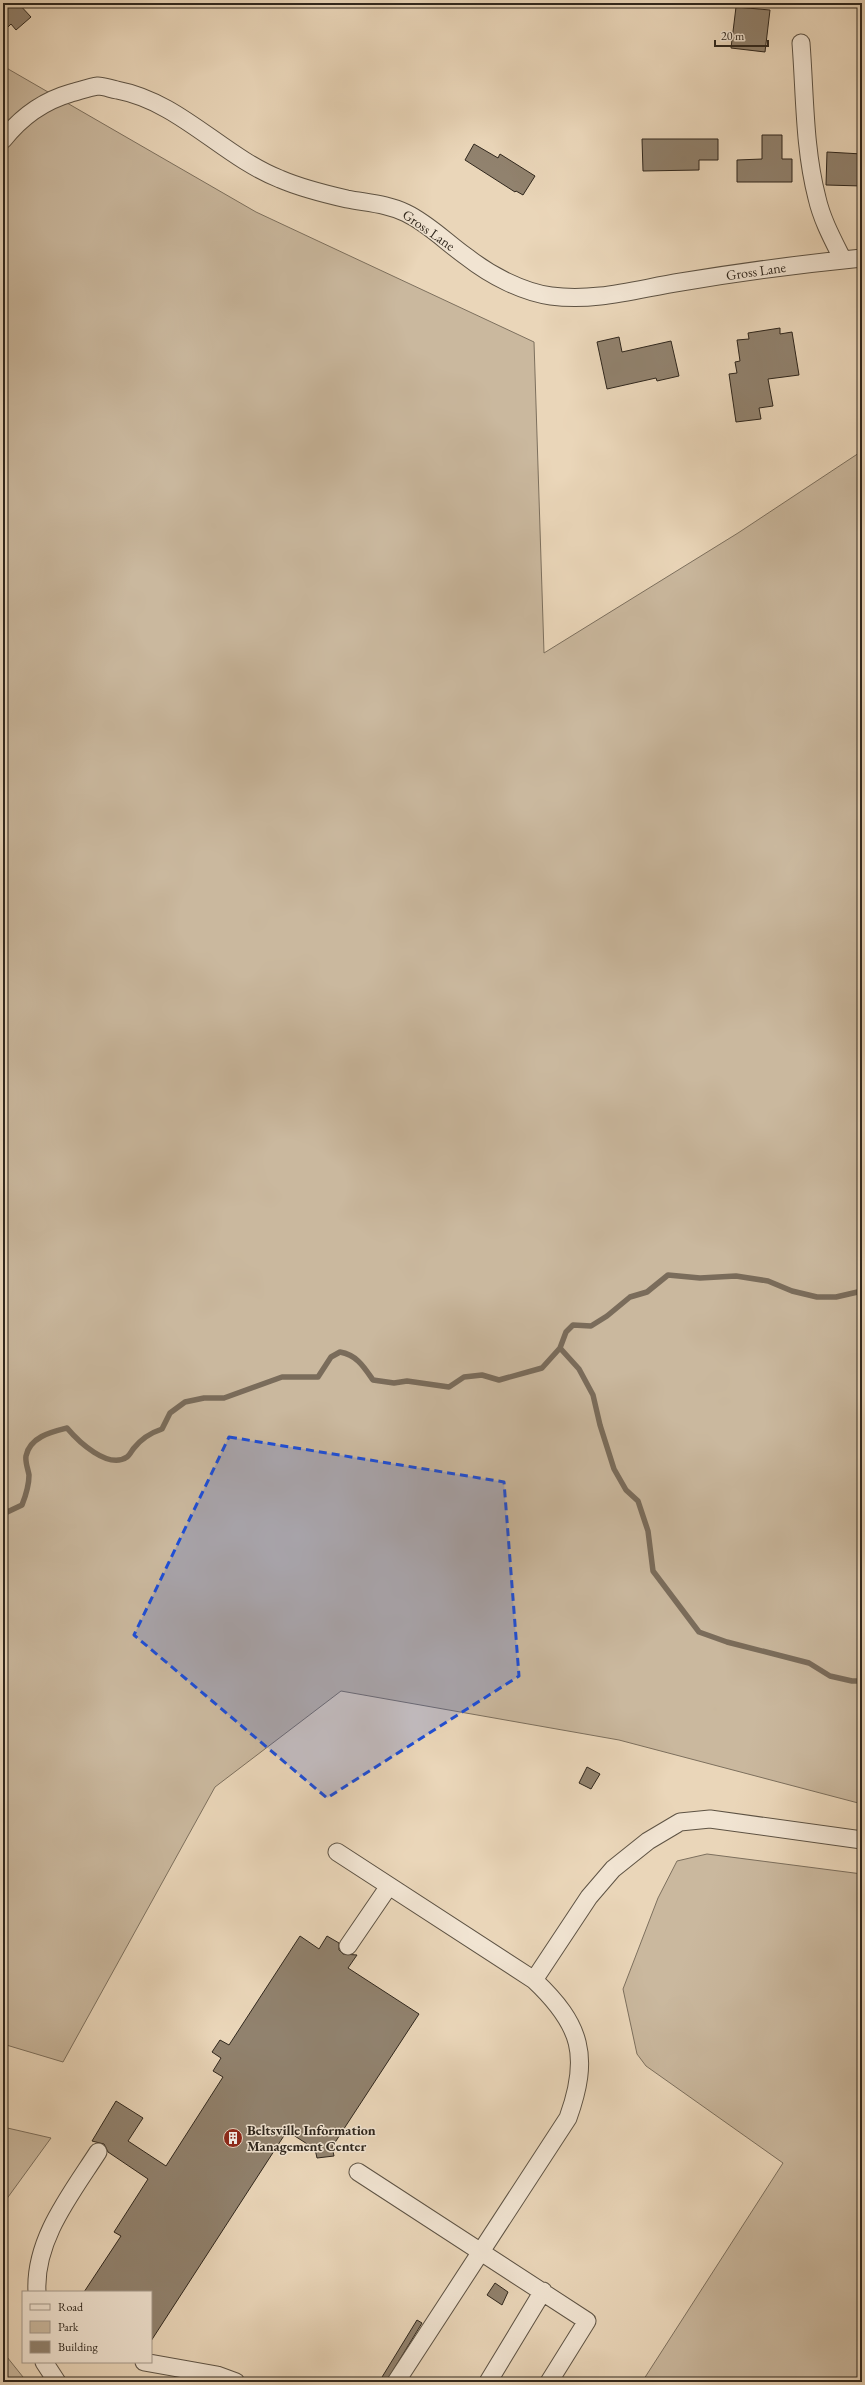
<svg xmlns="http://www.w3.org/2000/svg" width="865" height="2385" font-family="'EB Garamond',serif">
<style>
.green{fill:#cab89e;stroke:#7d705e}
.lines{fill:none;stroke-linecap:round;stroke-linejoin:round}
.stream{stroke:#7a6c5b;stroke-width:5.5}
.building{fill:#91826e;stroke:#30271d}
.minor-casing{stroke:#5e5344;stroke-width:19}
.minor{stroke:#f1e4d2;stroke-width:17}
.marked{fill:#1d4ed8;fill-opacity:0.2;stroke:#1d4ed8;stroke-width:3;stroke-dasharray:8 5;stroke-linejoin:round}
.labels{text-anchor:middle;stroke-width:3;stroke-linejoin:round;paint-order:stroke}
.street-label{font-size:14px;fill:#30271d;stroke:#f1e4d2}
.poi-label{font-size:14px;font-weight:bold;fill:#30271d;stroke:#f1e4d2;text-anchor:start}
</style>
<rect width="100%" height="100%" fill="#ead6b9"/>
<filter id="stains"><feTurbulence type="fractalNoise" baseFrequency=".005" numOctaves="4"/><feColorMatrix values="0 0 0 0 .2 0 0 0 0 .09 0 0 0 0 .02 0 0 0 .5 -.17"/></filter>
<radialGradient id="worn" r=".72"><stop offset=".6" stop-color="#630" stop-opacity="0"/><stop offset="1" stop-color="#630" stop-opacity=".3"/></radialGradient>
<path class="green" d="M 3,66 L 256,212 L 534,342 L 544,653 L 738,533 L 862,451 L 862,1804 L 619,1740 L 341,1691 L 215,1787 L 63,2062 L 3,2044 Z
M 707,1854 L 862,1874 L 862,2382 L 642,2382 L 783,2163 L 646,2066 L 637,2054 L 623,1989 L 658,1898 L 677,1861 Z
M 3,2127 L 51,2138 L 3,2204 Z
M 3,2352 L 27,2382 L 3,2382 Z"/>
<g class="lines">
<path class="stream" d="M 560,1348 L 579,1369 L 593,1395 L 600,1425 L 614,1469 L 626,1490 L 638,1501 L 648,1531 L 653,1571 L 699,1632 L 727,1642 L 809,1663 L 830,1676 L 852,1681 L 862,1681
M 3,1514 L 22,1505 C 26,1495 29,1486 29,1475 C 28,1469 25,1462 26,1456 C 30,1437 51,1432 67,1428 C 78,1441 108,1470 127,1457 C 130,1455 132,1450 134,1448 C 142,1438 150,1433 162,1429 L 170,1413 L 185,1402 L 204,1398 L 224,1398 L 282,1377 L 318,1377 L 331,1357 L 340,1352 C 357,1355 364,1367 373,1380 L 394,1383 L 407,1381 L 449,1387 L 464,1377 L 482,1375 L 499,1380 L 542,1368 L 560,1348 L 566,1332 L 573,1325 L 591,1326 L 607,1316 L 630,1297 L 647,1292 L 668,1275 L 700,1278 L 736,1276 L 768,1281 L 792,1291 L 817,1297 L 836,1297 L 862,1291"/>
</g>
<path class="building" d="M 3,3 L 18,3 L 31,17 L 16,30 L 11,24 L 3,32 Z
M 736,7 L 770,10 L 765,52 L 731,48 Z
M 762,135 L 782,135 L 782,159 L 792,159 L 792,182 L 737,182 L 737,160 L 762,159 Z
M 642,139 L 718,139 L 718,160 L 699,160 L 699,170 L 643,171 Z
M 474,144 L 498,158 L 500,154 L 535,176 L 523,195 L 516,191 L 515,192 L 465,160 Z
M 827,152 L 862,154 L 862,186 L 826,185 Z
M 780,328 L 780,334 L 792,332 L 799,375 L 768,379 L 773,406 L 759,408 L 761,419 L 736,422 L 729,374 L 737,373 L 735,362 L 740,361 L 737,340 L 749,339 L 748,333 Z
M 619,337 L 622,352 L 671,341 L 679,376 L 657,381 L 656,378 L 607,389 L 597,342 Z
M 587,1767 L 600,1774 L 591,1789 L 579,1783 Z
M 300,1936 L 319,1949 L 327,1936 L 339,1943 L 339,1950 L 343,1954 L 357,1955 L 348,1968 L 419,2014 L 332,2147 L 334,2156 L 317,2158 L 315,2149 L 287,2131 L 151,2341 L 151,2292 L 84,2292 L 121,2236 L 114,2232 L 148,2179 L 108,2152 L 104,2144 L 92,2141 L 116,2101 L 143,2118 L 128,2141 L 166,2166 L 223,2077 L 213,2071 L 221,2058 L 212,2052 L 220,2040 L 229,2045 Z
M 495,2283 L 508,2292 L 502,2305 L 487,2295 Z
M 417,2320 L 422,2323 L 386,2382 L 379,2382 Z"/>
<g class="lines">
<defs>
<path id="minor" d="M 801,43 C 805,94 804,148 817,198 C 822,220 833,240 843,260
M 3,140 C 21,117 43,101 71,93 C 79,91 90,87 98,86 C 104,86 111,89 117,90 C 180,102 222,156 280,179 C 301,188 325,194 347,199 C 368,203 388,204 406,213 C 429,224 447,243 467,257 C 490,275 522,292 551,296 C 596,302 637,289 681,282 C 741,272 801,264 862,258
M 337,1852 L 534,1980 C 582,2025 590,2057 568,2118 L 396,2382
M 348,1946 L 389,1886
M 534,1980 L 589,1897 L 613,1869 L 648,1841 L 680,1822 L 710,1819 L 862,1840
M 358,2172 L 587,2321 L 549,2382
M 37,2292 C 34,2240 71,2194 98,2152
M 44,2362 L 57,2382
M 144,2362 L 217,2375 L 236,2382
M 488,2382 L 543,2291"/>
</defs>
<use href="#minor" class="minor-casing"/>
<use href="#minor" class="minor"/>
</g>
<path class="marked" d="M 229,1437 L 504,1482 L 519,1676 L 327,1798 L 134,1635 Z"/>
<defs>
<symbol id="building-disc" viewBox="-11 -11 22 22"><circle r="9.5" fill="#8f2418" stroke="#f1e4d2"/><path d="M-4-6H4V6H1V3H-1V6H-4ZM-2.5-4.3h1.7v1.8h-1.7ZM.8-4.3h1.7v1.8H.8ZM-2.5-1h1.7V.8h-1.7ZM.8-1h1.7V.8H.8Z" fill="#fff"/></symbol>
</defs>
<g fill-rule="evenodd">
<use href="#building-disc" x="222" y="2127" width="22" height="22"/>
</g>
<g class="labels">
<g class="street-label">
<text transform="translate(429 230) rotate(35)" y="5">Gross Lane</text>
<text transform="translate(756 271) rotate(-8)" y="5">Gross Lane</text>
</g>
<g class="poi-label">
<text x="247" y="2135">Beltsville Information<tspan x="247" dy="16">Management Center</tspan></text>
</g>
</g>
<rect width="865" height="2385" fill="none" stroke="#ead6b9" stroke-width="16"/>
<rect x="4" y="4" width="857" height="2377" fill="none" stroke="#30271d" stroke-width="2"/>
<rect x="8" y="8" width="849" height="2369" fill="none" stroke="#30271d"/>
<rect x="22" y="2291" width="130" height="72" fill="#f1e4d2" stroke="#a4988a"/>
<rect x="30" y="2304" width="20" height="6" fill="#f1e4d2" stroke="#a4988a"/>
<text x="58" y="2311" font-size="12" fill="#30271d">Road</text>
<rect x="30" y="2321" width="20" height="12" fill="#cab89e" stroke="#a4988a"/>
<text x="58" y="2331" font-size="12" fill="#30271d">Park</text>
<rect x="30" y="2341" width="20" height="12" fill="#91826e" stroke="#a4988a"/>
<text x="58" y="2351" font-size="12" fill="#30271d">Building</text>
<path d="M715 40v6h53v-6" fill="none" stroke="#30271d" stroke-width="2"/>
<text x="721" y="40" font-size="12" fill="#30271d" stroke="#f1e4d2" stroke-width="3" paint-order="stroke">20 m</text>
<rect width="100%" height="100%" filter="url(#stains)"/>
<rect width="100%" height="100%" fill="url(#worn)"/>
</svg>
